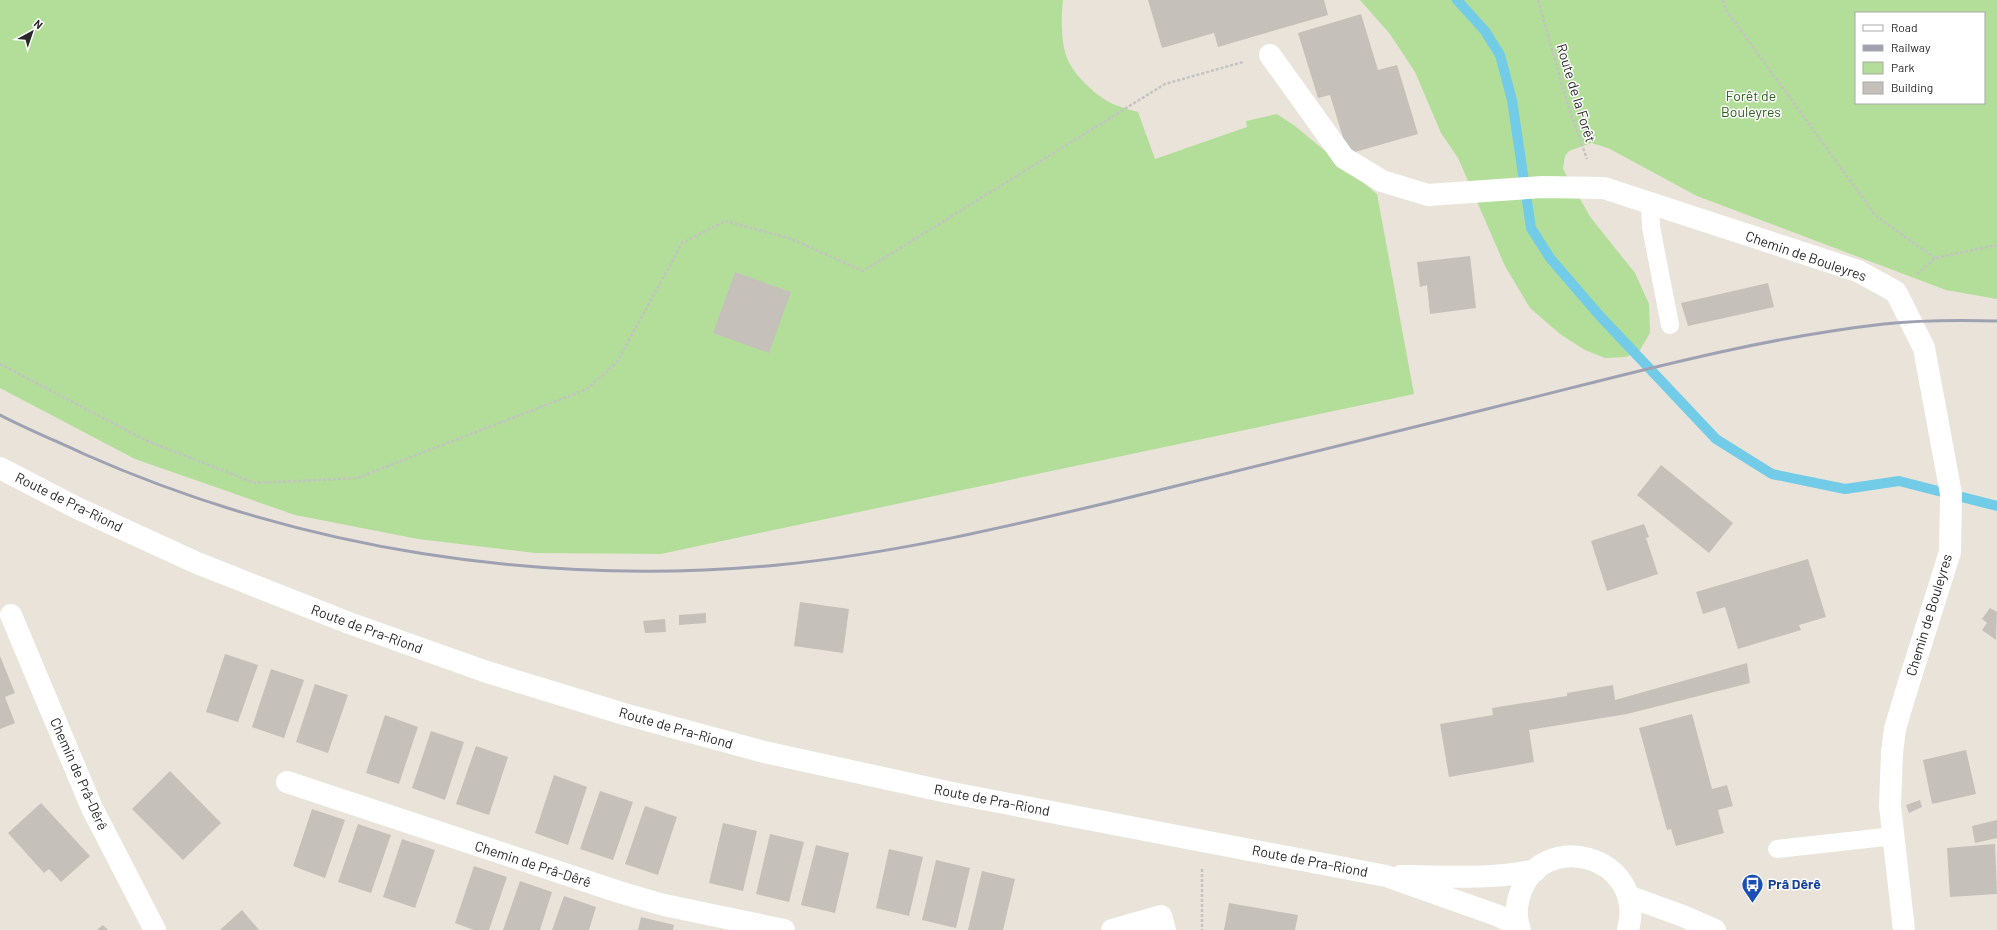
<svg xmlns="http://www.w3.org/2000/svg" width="1997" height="930" font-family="Barlow,sans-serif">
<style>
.green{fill:#b3de99;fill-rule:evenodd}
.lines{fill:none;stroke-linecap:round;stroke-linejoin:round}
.stream{stroke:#72cbe7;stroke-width:10}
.building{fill:#c5c0ba}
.path{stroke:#c3c3c3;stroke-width:2.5;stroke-dasharray:3 2;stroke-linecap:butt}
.lane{stroke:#fff;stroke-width:18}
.street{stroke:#fff;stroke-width:22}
.secondary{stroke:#fff;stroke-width:22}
.rail{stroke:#9ea1b2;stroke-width:3}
.labels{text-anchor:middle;stroke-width:3;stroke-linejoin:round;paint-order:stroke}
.street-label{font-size:14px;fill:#282828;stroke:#fff}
.park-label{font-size:14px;fill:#2d601d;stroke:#fff}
.transit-label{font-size:14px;font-weight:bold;fill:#164399;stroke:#fff;text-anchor:start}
</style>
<rect width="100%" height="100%" fill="#eae3da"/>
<path class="green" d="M 0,0 L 1063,0 C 1061,16 1061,44 1067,58 C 1074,75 1093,93 1109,102 C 1118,107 1129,109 1138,112 L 1155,159 L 1247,127 L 1246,121 L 1277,114 L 1295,126 L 1377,194 L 1414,394 L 661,554 L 535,553 L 418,539 L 295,515 L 135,459 L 0,388 Z
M 1360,0 L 1997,0 L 1997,299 L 1946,290 L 1697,196 L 1608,148 L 1591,143 L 1569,151 L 1565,156 L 1563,169 L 1591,218 L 1635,273 L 1649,304 L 1650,333 L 1640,350 L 1626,357 L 1605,358 L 1585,350 L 1560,334 L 1530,308 L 1505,266 L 1458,158 L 1441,133 L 1415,72 L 1390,34 ZM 1856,13 L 1984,13 L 1984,103 L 1856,103 Z"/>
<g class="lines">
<path class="stream" d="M 1457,0 L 1485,31 L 1500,55 L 1512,100 L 1531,228 L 1550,258 L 1599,315 L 1716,439 L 1772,474 L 1845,489 L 1899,481 L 1997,506"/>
</g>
<path class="building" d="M 1148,0 L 1324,0 L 1328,15 L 1218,47 L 1214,33 L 1162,48 Z
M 1361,14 L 1378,70 L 1397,65 L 1418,134 L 1348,154 L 1330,95 L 1318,98 L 1298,33 Z
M 1470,256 L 1476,308 L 1430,314 L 1427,285 L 1420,287 L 1417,262 Z
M 735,272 L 791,292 L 769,353 L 713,333 Z
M 1768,283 L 1774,307 L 1688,326 L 1681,303 Z
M 1661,465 L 1733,523 L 1709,553 L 1637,495 Z
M 1644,524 L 1649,537 L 1646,538 L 1658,574 L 1607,591 L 1591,541 Z
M 1808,559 L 1826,617 L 1799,625 L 1801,630 L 1738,649 L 1725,607 L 1703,614 L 1696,592 Z
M 800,602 L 849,609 L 843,653 L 794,646 Z
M 1990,608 L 1997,612 L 1996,640 L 1982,630 L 1987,623 L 1982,619 Z
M 706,613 L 706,623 L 679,625 L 679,615 Z
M 665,619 L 666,632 L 645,633 L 643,621 Z
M 225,654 L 258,665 L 238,722 L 206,712 Z
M 0,656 L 15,693 L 5,697 L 15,723 L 0,729 Z
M 1747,663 L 1750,683 L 1627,714 L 1529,730 L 1534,762 L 1449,777 L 1440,724 L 1493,715 L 1492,708 L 1567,696 L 1567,693 L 1613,685 L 1615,700 Z
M 271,669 L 304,680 L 284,738 L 252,727 Z
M 315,684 L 348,695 L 328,753 L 296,742 Z
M 1692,714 L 1712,789 L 1727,785 L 1733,806 L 1718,810 L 1724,833 L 1676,846 L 1671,829 L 1667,830 L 1639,728 Z
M 385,715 L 418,727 L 399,784 L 366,773 Z
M 431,731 L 464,742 L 445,800 L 412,788 Z
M 476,746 L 508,757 L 489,815 L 456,804 Z
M 1966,750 L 1976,794 L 1932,804 L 1923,760 Z
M 170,771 L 221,823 L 183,860 L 132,809 Z
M 554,775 L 587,787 L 568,845 L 535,833 Z
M 600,791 L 633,802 L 613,860 L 580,849 Z
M 1920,800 L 1922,807 L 1909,813 L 1906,805 Z
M 41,803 L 90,856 L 61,882 L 49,869 L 44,873 L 8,833 Z
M 645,806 L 677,817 L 658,875 L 625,864 Z
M 312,809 L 345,820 L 325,878 L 293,866 Z
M 1997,820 L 1997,838 L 1975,843 L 1972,826 Z
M 723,823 L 757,831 L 743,891 L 709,883 Z
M 358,824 L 391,835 L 371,893 L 338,882 Z
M 770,834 L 804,842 L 789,902 L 756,894 Z
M 402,839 L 435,850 L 415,908 L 383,897 Z
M 1995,844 L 1997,894 L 1950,897 L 1947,848 Z
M 816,845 L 849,853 L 835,913 L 801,905 Z
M 889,849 L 923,857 L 909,916 L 876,908 Z
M 936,860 L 970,868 L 956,928 L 922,920 Z
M 474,866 L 507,877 L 489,930 L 474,930 L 455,923 Z
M 982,871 L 1015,879 L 1003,930 L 968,930 Z
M 520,881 L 552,892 L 540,930 L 503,930 Z
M 564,896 L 596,907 L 589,930 L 552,930 Z
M 1229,903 L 1298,915 L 1295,930 L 1224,930 Z
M 242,910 L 259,930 L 220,930 Z
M 641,917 L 674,925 L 673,930 L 638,930 Z
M 103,925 L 108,930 L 97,930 Z"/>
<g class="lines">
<path class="path" d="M 1538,0 L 1569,109 L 1587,159
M 1723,0 L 1726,10 L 1876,216 L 1935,258
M 1917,274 L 1935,258 L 1997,245
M 0,364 L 147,441 L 255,483 L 357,478 L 587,389 L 617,362 L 682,243 L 725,221 L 789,238 L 863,271 L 1165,84 L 1243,62
M 1202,869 L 1202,930"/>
<path class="lane" d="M 1650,203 L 1651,227 L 1670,325
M 1777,849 L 1894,836"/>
<path class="street" d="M 1270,55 L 1344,158 L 1382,181 L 1428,195 L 1542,187 L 1604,188 L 1858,271 L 1896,292 L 1924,348 L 1951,494 L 1950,552 L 1905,695 L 1895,729 L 1892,753 L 1890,806 L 1904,930
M 11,615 L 92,808 L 155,930
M 287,782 L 619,892 L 664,905 L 784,930
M 1112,930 L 1161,916 L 1165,930"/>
<path class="secondary" d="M 0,468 L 77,508 L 197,563 L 349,623 L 487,672 L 624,714 L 764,752 L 952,793 L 1386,876 L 1499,916 L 1518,926
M 1401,876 C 1446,876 1491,880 1536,870
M 1628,896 L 1683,916 L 1715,930
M 1520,930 C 1516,920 1516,908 1519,897 C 1539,826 1648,855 1628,930"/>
<path class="rail" d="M 0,415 C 27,429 56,441 84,454 C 301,550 541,587 778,565 C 891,554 1001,528 1111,502 C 1238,471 1365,439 1491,408 C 1621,376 1751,339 1884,324 C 1921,320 1959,320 1997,321"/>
</g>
<defs>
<symbol id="bus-pin" viewBox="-11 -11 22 30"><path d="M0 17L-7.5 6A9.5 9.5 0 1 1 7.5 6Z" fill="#1a4fb4" stroke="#fff"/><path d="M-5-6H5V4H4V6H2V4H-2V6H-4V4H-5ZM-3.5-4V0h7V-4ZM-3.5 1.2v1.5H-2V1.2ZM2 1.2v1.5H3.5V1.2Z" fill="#fff"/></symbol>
</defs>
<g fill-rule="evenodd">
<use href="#bus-pin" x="1740" y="872" width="25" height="34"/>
</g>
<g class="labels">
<g class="street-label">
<text transform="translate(1576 93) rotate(73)" y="5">Route de la Forêt</text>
<text transform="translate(1806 256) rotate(19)" y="5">Chemin de Bouleyres</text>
<text transform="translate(69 502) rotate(26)" y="5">Route de Pra-Riond</text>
<text transform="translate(1929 615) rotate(-73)" y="5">Chemin de Bouleyres</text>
<text transform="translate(367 629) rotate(20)" y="5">Route de Pra-Riond</text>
<text transform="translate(676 728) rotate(16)" y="5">Route de Pra-Riond</text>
<text transform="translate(79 774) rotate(66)" y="5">Chemin de Prâ-Dêrê</text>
<text transform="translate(992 800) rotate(11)" y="5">Route de Pra-Riond</text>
<text transform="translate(1310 861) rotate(11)" y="5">Route de Pra-Riond</text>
<text transform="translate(533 864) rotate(18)" y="5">Chemin de Prâ-Dêrê</text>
</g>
<g class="park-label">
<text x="1751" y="101">Forêt de<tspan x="1751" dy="16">Bouleyres</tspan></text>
</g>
<g class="transit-label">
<text x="1768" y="889">Prâ Dêrê</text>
</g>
</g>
<rect x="1855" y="12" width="130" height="92" fill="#ffffff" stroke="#a9a9a9"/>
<rect x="1863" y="25" width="20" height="6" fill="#ffffff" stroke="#a9a9a9"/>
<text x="1891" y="32" font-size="12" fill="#282828">Road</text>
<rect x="1863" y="45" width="20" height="6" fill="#9ea1b2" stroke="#a9a9a9"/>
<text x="1891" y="52" font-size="12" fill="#282828">Railway</text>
<rect x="1863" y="62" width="20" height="12" fill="#b3de99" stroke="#a9a9a9"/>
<text x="1891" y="72" font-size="12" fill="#282828">Park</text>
<rect x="1863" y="82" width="20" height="12" fill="#c5c0ba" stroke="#a9a9a9"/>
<text x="1891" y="92" font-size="12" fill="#282828">Building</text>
<g transform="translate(32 32) rotate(40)" stroke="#ffffff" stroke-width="3" paint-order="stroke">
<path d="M0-3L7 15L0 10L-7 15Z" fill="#282828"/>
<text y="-6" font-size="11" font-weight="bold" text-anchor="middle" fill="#282828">N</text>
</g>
</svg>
